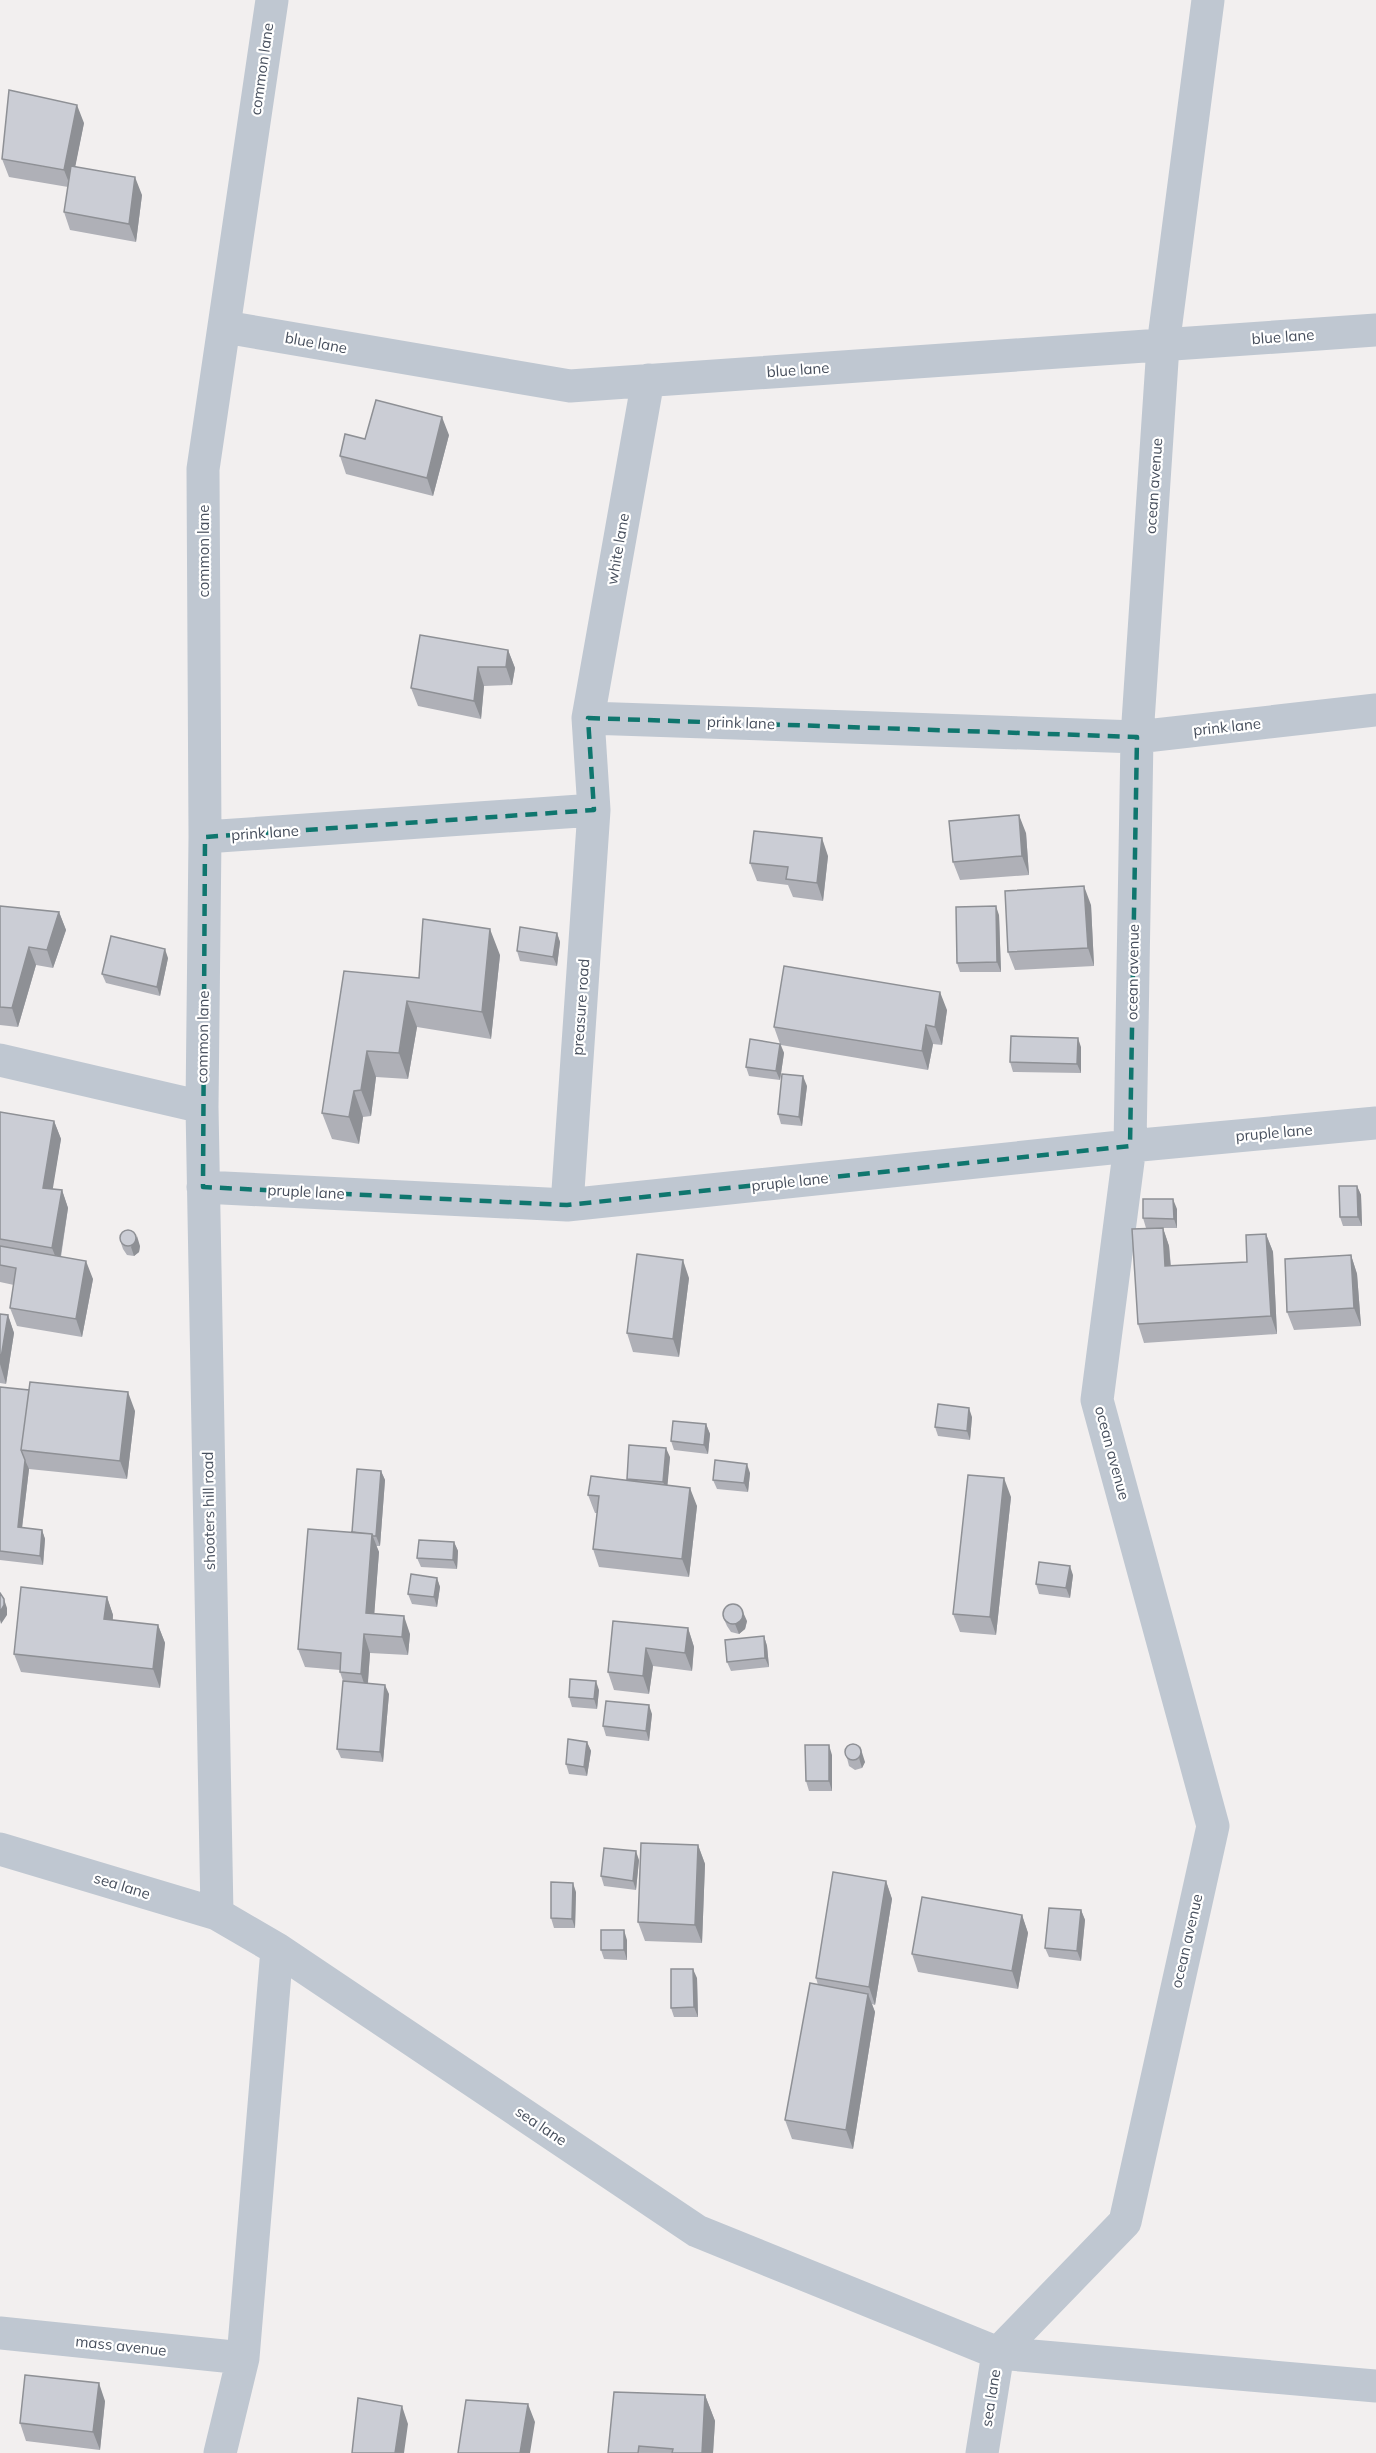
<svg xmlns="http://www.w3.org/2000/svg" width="1376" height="2453" font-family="Mulish,sans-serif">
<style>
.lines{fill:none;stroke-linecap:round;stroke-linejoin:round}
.street{stroke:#bfc7d1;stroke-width:33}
.wall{fill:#afb0b7}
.shaded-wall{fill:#8e9095}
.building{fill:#cbcdd5;stroke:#8e9095;stroke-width:1.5}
.marked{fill:none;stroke:#0f766e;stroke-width:4.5;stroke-dasharray:12 8;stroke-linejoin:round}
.labels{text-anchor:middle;stroke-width:4.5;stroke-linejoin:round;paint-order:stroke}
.street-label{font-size:15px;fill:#474f5d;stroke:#fff}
</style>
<rect width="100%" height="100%" fill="#f2efef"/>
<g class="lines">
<path class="street" d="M 1208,0 L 1163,346 L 1137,737 L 1130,1146 L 1097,1400 L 1213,1826 L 1125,2222 L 998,2353 L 1376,2386
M 225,327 L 570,386 L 1376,330
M 588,718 L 648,380
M 205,837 L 594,810 L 588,718 L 1137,737 L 1376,710
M 0,1060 L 202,1107
M 203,1187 L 567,1205 L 1130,1146 L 1376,1123
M 567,1205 L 594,810
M 0,1849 L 217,1914 L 277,1949 L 697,2231 L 998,2353 L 982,2453
M 217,1914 L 202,1107 L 205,837 L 203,469 L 272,0
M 0,2333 L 243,2358
M 220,2453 L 243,2358 L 277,1949"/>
</g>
<path class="wall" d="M 84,123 L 75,166 L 142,195 L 136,242 L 70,230 L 64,212 L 68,187 L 9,177 L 2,159 Z
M 449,435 L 433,496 L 346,474 L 340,456 L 365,439 Z
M 508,650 L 515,668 L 512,685 L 484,686 L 481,719 L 418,706 L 411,688 Z
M 1026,833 L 1029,875 L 960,880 L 953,862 Z
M 828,856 L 823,901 L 793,897 L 788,885 L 757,881 L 750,863 Z
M 1091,905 L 1094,966 L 1015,970 L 1008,952 Z
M 0,906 L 59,912 L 66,930 L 53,968 L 36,965 L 18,1027 L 0,1025 Z
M 999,915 L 1001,972 L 960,972 L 957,963 Z
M 557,933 L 560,942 L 557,966 L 520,961 L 517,951 Z
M 500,955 L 491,1039 L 417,1027 L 408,1079 L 376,1077 L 371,1116 L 363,1117 L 359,1144 L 332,1139 L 322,1113 L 419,978 Z
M 168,958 L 160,996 L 106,983 L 102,974 Z
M 947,1010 L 942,1045 L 933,1044 L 928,1070 L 781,1045 L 784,1053 L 780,1080 L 749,1076 L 746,1067 L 780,1044 L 774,1027 Z
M 1081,1047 L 1081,1073 L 1013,1072 L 1010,1062 Z
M 807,1086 L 802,1126 L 781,1124 L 778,1114 Z
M 0,1112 L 54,1121 L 61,1139 L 52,1189 L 62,1190 L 68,1208 L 61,1257 L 93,1279 L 82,1337 L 17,1326 L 10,1308 L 14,1285 L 0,1282 Z
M 1357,1186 L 1361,1195 L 1362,1226 L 1343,1226 L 1340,1217 Z
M 1177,1209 L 1177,1228 L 1163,1228 L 1169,1246 L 1171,1266 L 1247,1262 L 1266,1234 L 1273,1252 L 1277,1334 L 1144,1343 L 1138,1324 L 1156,1228 L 1146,1228 L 1143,1218 Z
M 120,1240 L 140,1246 L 139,1252 L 134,1256 L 127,1255 L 123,1249 Z
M 1351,1255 L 1357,1274 L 1361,1326 L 1294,1330 L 1287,1312 Z
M 689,1278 L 679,1357 L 633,1352 L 627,1333 Z
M 0,1314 L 8,1315 L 14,1333 L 6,1384 L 0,1383 Z
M 0,1387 L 135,1411 L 127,1479 L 29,1469 L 22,1528 L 42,1530 L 45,1539 L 43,1565 L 0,1560 Z
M 972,1417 L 970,1440 L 938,1436 L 935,1427 Z
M 706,1424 L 710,1434 L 708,1454 L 674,1450 L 671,1441 Z
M 670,1457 L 667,1485 L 697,1506 L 689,1577 L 599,1567 L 593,1549 L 597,1513 L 595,1513 L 588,1495 L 627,1480 L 627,1479 Z
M 381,1471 L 385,1480 L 380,1546 L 376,1546 L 379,1552 L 374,1614 L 410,1634 L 408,1655 L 370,1653 L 368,1683 L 389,1694 L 383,1762 L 341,1758 L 337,1749 L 343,1681 L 340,1672 L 340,1670 L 305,1667 L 298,1649 Z
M 750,1473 L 748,1492 L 717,1489 L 713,1480 Z
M 1011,1497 L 996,1635 L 960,1632 L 953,1614 Z
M 454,1542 L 458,1551 L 457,1569 L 421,1567 L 417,1558 Z
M 1073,1575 L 1070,1598 L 1039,1594 L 1036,1584 Z
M 437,1578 L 440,1587 L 437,1607 L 412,1604 L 408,1594 Z
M 107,1597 L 113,1615 L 113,1620 L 158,1625 L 165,1643 L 160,1688 L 21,1672 L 14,1654 Z
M 723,1617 L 747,1621 L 745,1629 L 739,1634 L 731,1632 L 727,1626 Z
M 613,1621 L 688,1628 L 694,1647 L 692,1671 L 653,1666 L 649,1694 L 614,1690 L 608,1672 Z
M 764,1636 L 767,1646 L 769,1667 L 731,1671 L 727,1662 Z
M 599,1690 L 597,1709 L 572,1707 L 569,1697 Z
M 652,1714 L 649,1741 L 606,1736 L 603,1726 Z
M 587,1742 L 591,1751 L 587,1776 L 569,1774 L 566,1764 Z
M 845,1750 L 865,1762 L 862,1768 L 855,1770 L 849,1766 Z
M 832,1755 L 832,1791 L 809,1791 L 806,1781 Z
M 698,1845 L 705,1864 L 702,1943 L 645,1941 L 638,1922 Z
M 639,1860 L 636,1890 L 604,1886 L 601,1876 Z
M 886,1881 L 892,1899 L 875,2005 L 872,2004 L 875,2012 L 853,2149 L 792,2139 L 785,2120 L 818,1985 L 816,1978 Z
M 576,1892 L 575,1928 L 554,1928 L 551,1918 Z
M 1081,1910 L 1085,1920 L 1081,1961 L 1049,1957 L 1045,1948 Z
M 1022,1915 L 1028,1933 L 1018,1989 L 918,1972 L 912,1954 Z
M 627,1940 L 627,1960 L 604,1959 L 601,1950 Z
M 697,1978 L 698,2017 L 674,2017 L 671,2008 Z
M 705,2395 L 715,2421 L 713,2453 L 608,2453 Z
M 105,2401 L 100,2450 L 26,2441 L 20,2423 Z"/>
<path class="shaded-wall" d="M 77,105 L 84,123 L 71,188 L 64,170 Z
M 135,177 L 142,195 L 136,242 L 129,224 Z
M 442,417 L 449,435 L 433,496 L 427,478 Z
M 508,650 L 515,668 L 512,685 L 506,667 Z
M 478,667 L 484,686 L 481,719 L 474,701 Z
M 1019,815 L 1026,833 L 1029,875 L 1022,856 Z
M 822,838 L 828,856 L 823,901 L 817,883 Z
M 1084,886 L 1091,905 L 1094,966 L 1088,948 Z
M 996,906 L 999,915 L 1001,972 L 997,962 Z
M 59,912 L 66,930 L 53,968 L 47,950 Z
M 490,929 L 500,955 L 491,1039 L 482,1012 Z
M 557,933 L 560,942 L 557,966 L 553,957 Z
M 29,947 L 36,965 L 18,1027 L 12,1008 Z
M 165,949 L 168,958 L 160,996 L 157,987 Z
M 940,992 L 947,1010 L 942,1045 L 935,1027 Z
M 407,1001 L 417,1027 L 408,1079 L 399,1053 Z
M 926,1025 L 933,1044 L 928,1070 L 922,1051 Z
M 1078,1038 L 1081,1047 L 1081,1073 L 1077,1064 Z
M 780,1044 L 784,1053 L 780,1080 L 776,1071 Z
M 367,1051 L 376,1077 L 371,1116 L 361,1090 Z
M 803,1076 L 807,1086 L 802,1126 L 799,1117 Z
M 354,1091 L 363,1117 L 359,1144 L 349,1117 Z
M 54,1121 L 61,1139 L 50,1206 L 43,1188 Z
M 1357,1186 L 1361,1195 L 1362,1226 L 1358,1217 Z
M 62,1190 L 68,1208 L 59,1266 L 52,1248 Z
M 1173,1199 L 1177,1209 L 1177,1228 L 1174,1219 Z
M 1163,1228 L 1169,1246 L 1172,1285 L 1165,1266 Z
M 1266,1234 L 1273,1252 L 1277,1334 L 1271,1316 Z
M 137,1236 L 140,1246 L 139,1252 L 134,1256 L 131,1247 Z
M 1351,1255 L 1357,1274 L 1361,1326 L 1354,1308 Z
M 683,1260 L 689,1278 L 679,1357 L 673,1339 Z
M 86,1261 L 93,1279 L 82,1337 L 76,1319 Z
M 8,1315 L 14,1333 L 6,1384 L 0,1364 Z
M 128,1392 L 135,1411 L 127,1479 L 120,1461 Z
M 969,1408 L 972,1417 L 970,1440 L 967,1431 Z
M 706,1424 L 710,1434 L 708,1454 L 704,1445 Z
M 666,1448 L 670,1457 L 667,1491 L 663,1482 Z
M 25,1460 L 29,1469 L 21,1536 L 18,1527 Z
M 747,1464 L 750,1473 L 748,1492 L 744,1483 Z
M 381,1471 L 385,1480 L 380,1546 L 376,1536 Z
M 1004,1478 L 1011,1497 L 996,1635 L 990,1617 Z
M 690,1488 L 697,1506 L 689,1577 L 682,1559 Z
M 42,1530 L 45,1539 L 43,1565 L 40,1556 Z
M 372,1534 L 379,1552 L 373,1631 L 366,1613 Z
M 454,1542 L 458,1551 L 457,1569 L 453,1560 Z
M 1070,1566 L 1073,1575 L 1070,1598 L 1066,1588 Z
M 437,1578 L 440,1587 L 437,1607 L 434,1597 Z
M 107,1597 L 113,1615 L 111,1637 L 104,1619 Z
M 4,1599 L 7,1608 L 7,1615 L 1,1624 L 0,1620 L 0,1612 Z
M 743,1612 L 747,1621 L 745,1629 L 739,1634 L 735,1624 Z
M 404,1616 L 410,1634 L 408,1655 L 402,1637 Z
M 158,1625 L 165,1643 L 160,1688 L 153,1669 Z
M 688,1628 L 694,1647 L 692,1671 L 685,1653 Z
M 364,1634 L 370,1653 L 367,1693 L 361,1674 Z
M 764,1636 L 767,1646 L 769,1667 L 765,1658 Z
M 646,1648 L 653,1666 L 649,1694 L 643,1676 Z
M 596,1681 L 599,1690 L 597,1709 L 594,1699 Z
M 385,1685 L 389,1694 L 383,1762 L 380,1752 Z
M 649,1705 L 652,1714 L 649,1741 L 646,1731 Z
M 587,1742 L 591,1751 L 587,1776 L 584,1767 Z
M 829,1745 L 832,1755 L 832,1791 L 829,1781 Z
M 860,1746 L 865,1762 L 862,1768 L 859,1758 Z
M 698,1845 L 705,1864 L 702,1943 L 695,1925 Z
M 636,1851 L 639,1860 L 636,1890 L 633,1881 Z
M 886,1881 L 892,1899 L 875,2005 L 869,1987 Z
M 573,1883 L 576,1892 L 575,1928 L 572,1919 Z
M 1081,1910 L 1085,1920 L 1081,1961 L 1077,1951 Z
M 1022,1915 L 1028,1933 L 1018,1989 L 1012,1971 Z
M 624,1930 L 627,1940 L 627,1960 L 624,1950 Z
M 693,1969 L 697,1978 L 698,2017 L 694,2007 Z
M 868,1994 L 875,2012 L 853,2149 L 846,2130 Z
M 99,2383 L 105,2401 L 100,2450 L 93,2432 Z
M 705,2395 L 715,2421 L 713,2453 L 702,2453 Z
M 528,2404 L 535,2422 L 530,2453 L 520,2453 Z
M 402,2406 L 408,2424 L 404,2453 L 395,2453 Z"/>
<path class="building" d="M 9,90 L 77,105 L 64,170 L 2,159 Z
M 71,166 L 135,177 L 129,224 L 64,212 Z
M 376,400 L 442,417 L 427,478 L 340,456 L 345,434 L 365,439 Z
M 420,635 L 508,650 L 506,667 L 478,667 L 474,701 L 411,688 Z
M 1019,815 L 1022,856 L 953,862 L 949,821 Z
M 754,831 L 822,838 L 817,883 L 786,879 L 788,867 L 750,863 Z
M 1084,886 L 1088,948 L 1008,952 L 1005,891 Z
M 0,906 L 59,912 L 47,950 L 29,947 L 12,1008 L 0,1007 Z
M 996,906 L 997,962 L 957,963 L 956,907 Z
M 423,919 L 490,929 L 482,1012 L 407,1001 L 399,1053 L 367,1051 L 361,1090 L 354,1091 L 349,1117 L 322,1113 L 344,971 L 419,978 Z
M 520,927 L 557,933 L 553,957 L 517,951 Z
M 111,936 L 165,949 L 157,987 L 102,974 Z
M 784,966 L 940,992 L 935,1027 L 926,1025 L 922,1051 L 774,1027 Z
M 1011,1036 L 1078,1038 L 1077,1064 L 1010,1062 Z
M 750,1039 L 780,1044 L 776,1071 L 746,1067 Z
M 782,1074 L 803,1076 L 799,1117 L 778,1114 Z
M 0,1112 L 54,1121 L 43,1188 L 62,1190 L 52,1248 L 0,1239 Z
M 1339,1186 L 1357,1186 L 1358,1217 L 1340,1217 Z
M 1143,1199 L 1173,1199 L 1174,1219 L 1143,1218 Z
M 1163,1228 L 1165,1266 L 1247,1262 L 1246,1235 L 1266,1234 L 1271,1316 L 1138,1324 L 1132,1229 Z
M120 1238a8 8 0 1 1 16 0a8 8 0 1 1-16 0Z
M 0,1246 L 86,1261 L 76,1319 L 10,1308 L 16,1268 L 0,1265 Z
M 637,1254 L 683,1260 L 673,1339 L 627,1333 Z
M 1351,1255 L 1354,1308 L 1287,1312 L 1285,1259 Z
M 0,1314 L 8,1315 L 0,1364 Z
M 30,1382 L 128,1392 L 120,1461 L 21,1450 Z
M 0,1387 L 29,1390 L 21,1450 L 25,1460 L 18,1527 L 42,1530 L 40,1556 L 0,1551 Z
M 938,1404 L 969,1408 L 967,1431 L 935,1427 Z
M 673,1421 L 706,1424 L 704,1445 L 671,1441 Z
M 629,1445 L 666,1448 L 663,1482 L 627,1479 Z
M 715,1460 L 747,1464 L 744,1483 L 713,1480 Z
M 357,1469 L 381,1471 L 376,1536 L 373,1536 L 372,1534 L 352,1532 Z
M 968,1475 L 1004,1478 L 990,1617 L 953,1614 Z
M 591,1476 L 690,1488 L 682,1559 L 593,1549 L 599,1496 L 588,1495 Z
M 308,1529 L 372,1534 L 366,1613 L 404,1616 L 402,1637 L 364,1634 L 361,1674 L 340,1672 L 341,1653 L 298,1649 Z
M 419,1540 L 454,1542 L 453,1560 L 417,1558 Z
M 1039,1562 L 1070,1566 L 1066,1588 L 1036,1584 Z
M 411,1574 L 437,1578 L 434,1597 L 408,1594 Z
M 21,1587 L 107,1597 L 104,1619 L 158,1625 L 153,1669 L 14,1654 Z
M 0,1593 L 4,1599 L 4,1605 L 0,1612 Z
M723 1614a10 10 0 1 1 20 0a10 10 0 1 1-20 0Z
M 613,1621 L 688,1628 L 685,1653 L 646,1648 L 643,1676 L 608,1672 Z
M 764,1636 L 765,1658 L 727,1662 L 725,1640 Z
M 570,1679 L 596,1681 L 594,1699 L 569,1697 Z
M 343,1681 L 385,1685 L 380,1752 L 337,1749 Z
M 606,1701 L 649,1705 L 646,1731 L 603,1726 Z
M 568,1739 L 587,1742 L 584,1767 L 566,1764 Z
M845 1752a8 8 0 1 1 16 0a8 8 0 1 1-16 0Z
M 805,1745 L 829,1745 L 829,1781 L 806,1781 Z
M 641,1843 L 698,1845 L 695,1925 L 638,1922 Z
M 604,1848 L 636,1851 L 633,1881 L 601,1876 Z
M 833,1872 L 886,1881 L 869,1987 L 816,1978 Z
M 551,1882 L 573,1883 L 572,1919 L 551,1918 Z
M 922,1897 L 1022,1915 L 1012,1971 L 912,1954 Z
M 1049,1908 L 1081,1910 L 1077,1951 L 1045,1948 Z
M 601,1930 L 624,1930 L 624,1950 L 601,1950 Z
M 671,1969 L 693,1969 L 694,2007 L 671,2008 Z
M 810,1983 L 868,1994 L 846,2130 L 785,2120 Z
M 25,2375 L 99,2383 L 93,2432 L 20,2423 Z
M 614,2392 L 705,2395 L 702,2453 L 672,2453 L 673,2449 L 639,2446 L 638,2453 L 608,2453 Z
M 358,2398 L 402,2406 L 395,2453 L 352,2453 Z
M 466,2400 L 528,2404 L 520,2453 L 458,2453 Z"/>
<path class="marked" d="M 588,718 L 1137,737 L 1130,1146 L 567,1205 L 203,1187 L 205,837 L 594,810 Z"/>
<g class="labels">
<g class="street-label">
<text transform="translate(262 69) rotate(-82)" y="5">common lane</text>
<text transform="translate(1283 337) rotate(-4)" y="5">blue lane</text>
<text transform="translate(316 343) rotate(10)" y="5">blue lane</text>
<text transform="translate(798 370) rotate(-4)" y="5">blue lane</text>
<text transform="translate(1154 486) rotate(-86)" y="5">ocean avenue</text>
<text transform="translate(618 549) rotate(-80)" y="5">white lane</text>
<text transform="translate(204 551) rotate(-90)" y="5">common lane</text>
<text transform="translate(741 723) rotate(2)" y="5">prink lane</text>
<text transform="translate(1227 727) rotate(-6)" y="5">prink lane</text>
<text transform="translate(265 833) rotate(-4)" y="5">prink lane</text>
<text transform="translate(1133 972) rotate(-89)" y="5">ocean avenue</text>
<text transform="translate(581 1007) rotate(-86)" y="5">preasure road</text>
<text transform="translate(203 1037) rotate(-89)" y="5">common lane</text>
<text transform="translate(1274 1133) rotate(-5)" y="5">pruple lane</text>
<text transform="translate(790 1182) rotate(-6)" y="5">pruple lane</text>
<text transform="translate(306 1192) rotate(3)" y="5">pruple lane</text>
<text transform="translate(1112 1453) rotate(75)" y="5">ocean avenue</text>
<text transform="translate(209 1511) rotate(-91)" y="5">shooters hill road</text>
<text transform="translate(122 1886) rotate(17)" y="5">sea lane</text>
<text transform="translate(1187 1941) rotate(-77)" y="5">ocean avenue</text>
<text transform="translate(541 2126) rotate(34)" y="5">sea lane</text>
<text transform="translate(121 2346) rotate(6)" y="5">mass avenue</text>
<text transform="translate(991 2398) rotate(-81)" y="5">sea lane</text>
</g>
</g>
</svg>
